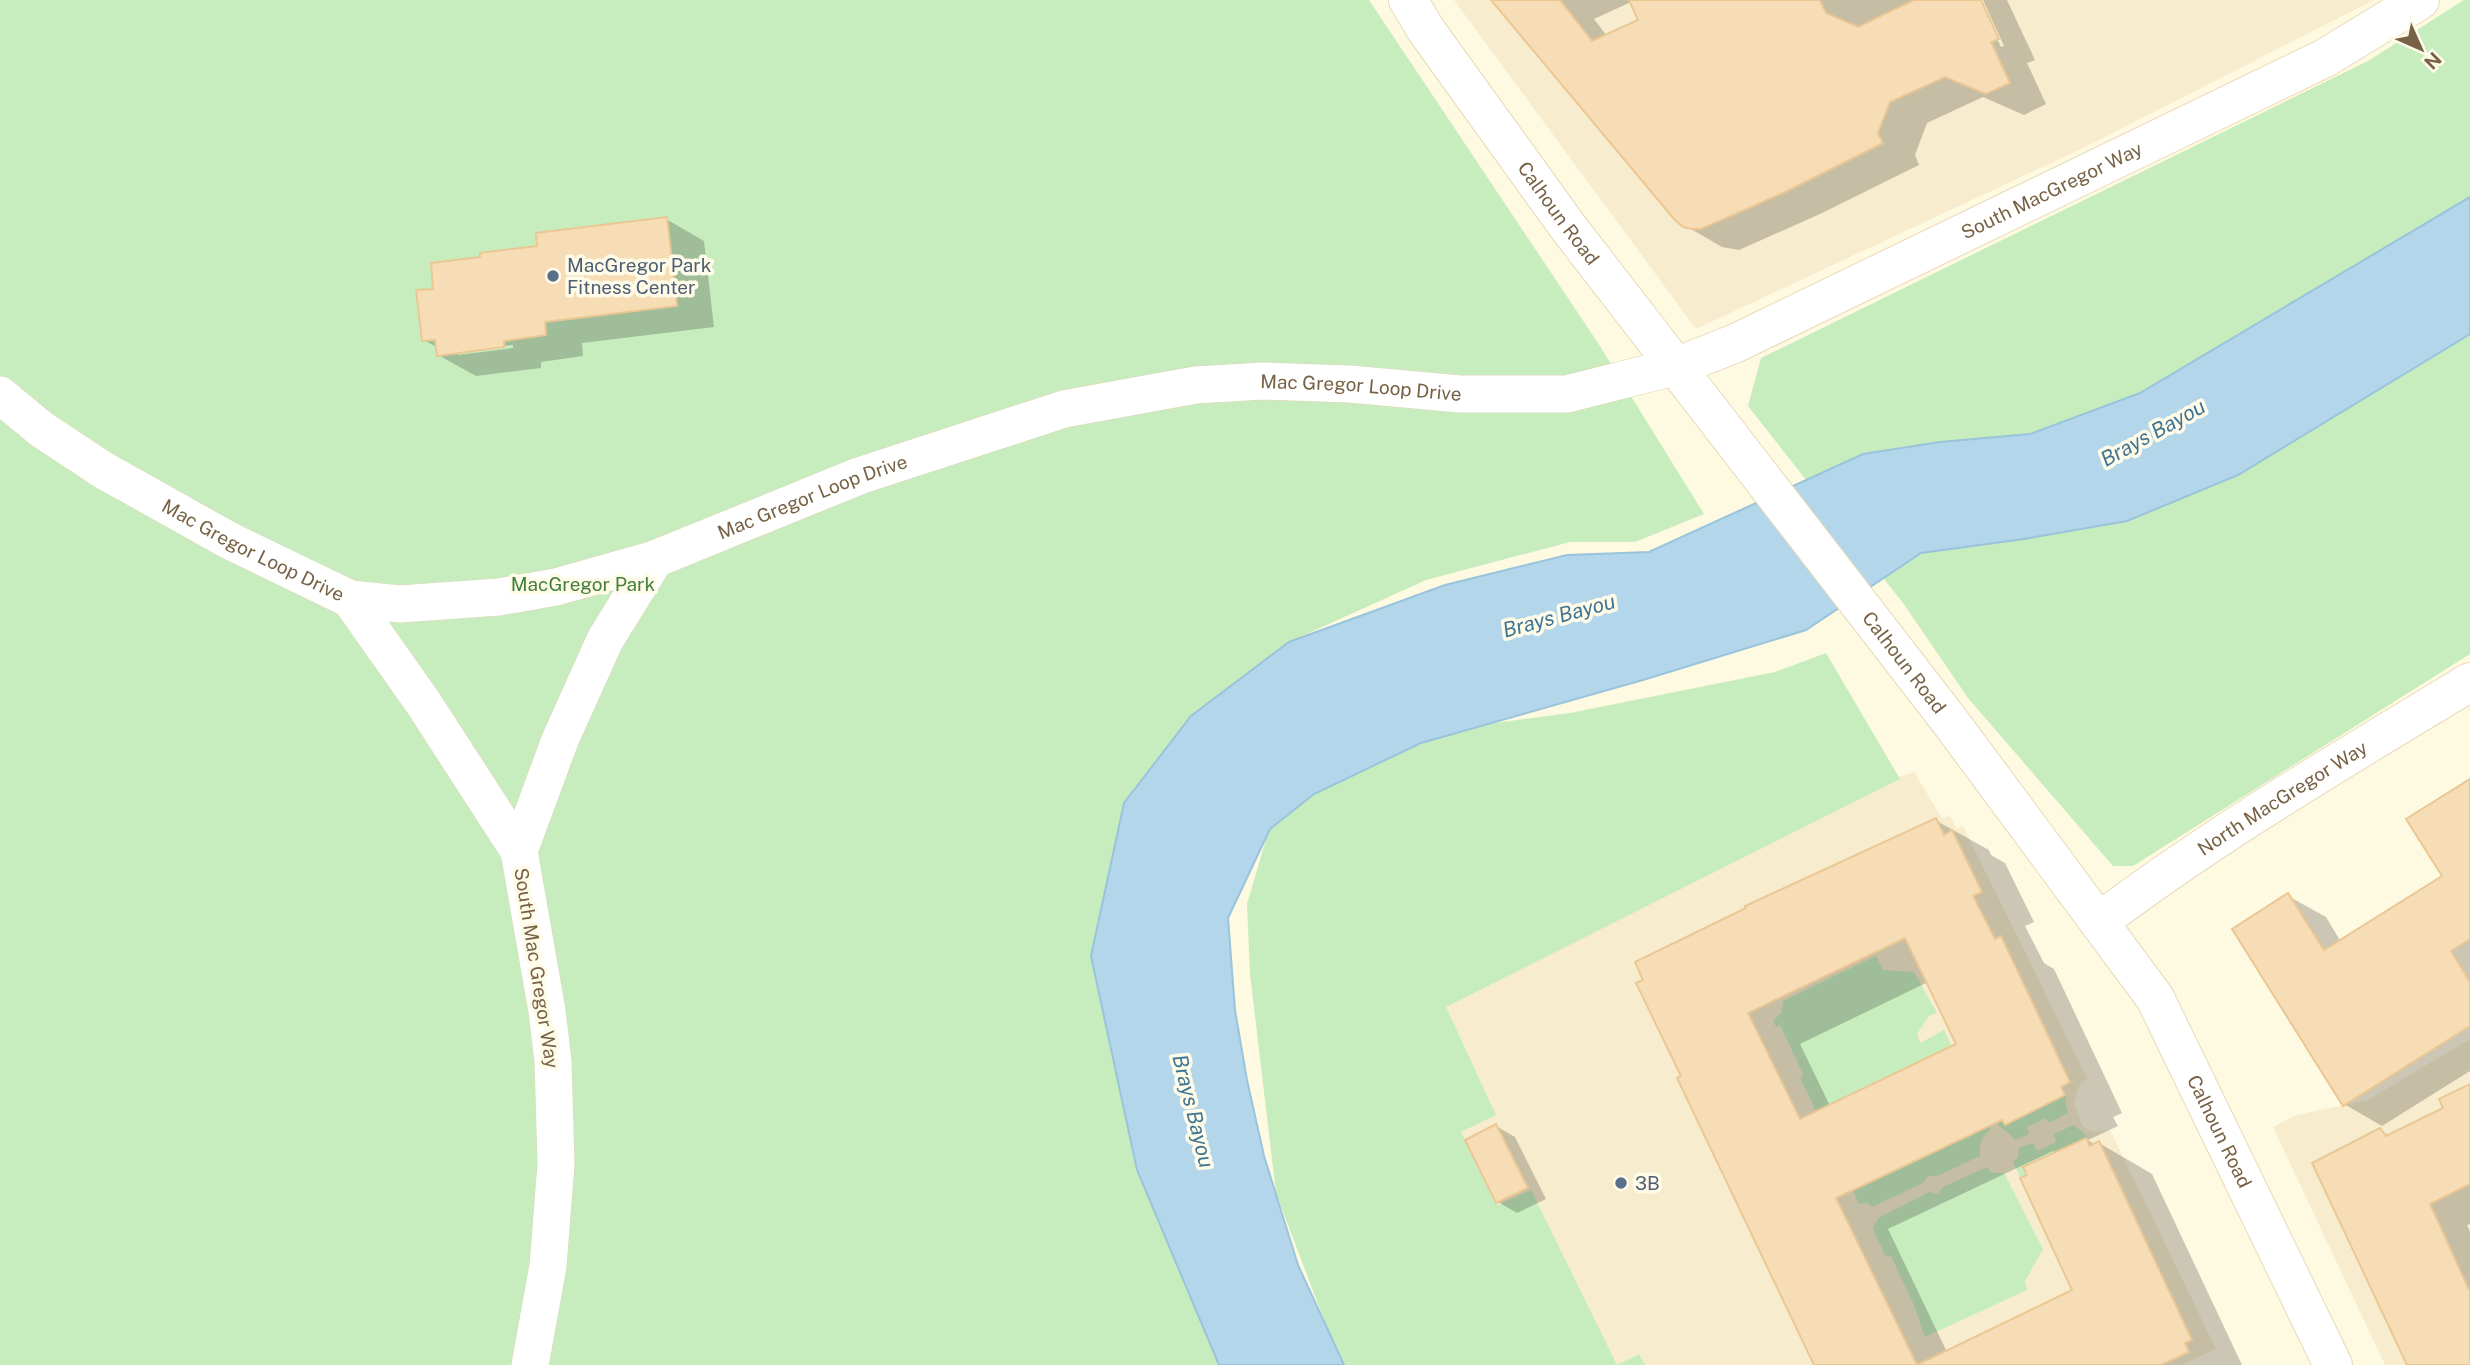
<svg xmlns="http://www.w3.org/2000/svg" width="2470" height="1365" font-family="'Public Sans',sans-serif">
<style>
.residential{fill:#f7edce}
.green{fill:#c7edbe}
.water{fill:#b3d6ea;stroke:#99c4dc;stroke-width:2}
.shadow{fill:#0003;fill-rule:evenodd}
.building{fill:#f6ddb6;stroke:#ebc794;stroke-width:2;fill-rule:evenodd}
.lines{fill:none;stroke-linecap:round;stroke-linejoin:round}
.street-casing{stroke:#e1d4b9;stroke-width:38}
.secondary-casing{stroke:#e9d9b9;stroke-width:40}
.street{stroke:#fff;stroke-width:37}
.secondary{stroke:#fff;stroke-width:38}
.service-dot{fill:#5c6f8a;stroke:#fffbe9;stroke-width:2.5}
.labels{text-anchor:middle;stroke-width:7;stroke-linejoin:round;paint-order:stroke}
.street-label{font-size:19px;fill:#786245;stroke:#fffbe9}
.service-label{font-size:19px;fill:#4e5e75;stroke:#fffbe9;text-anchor:start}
.park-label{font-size:19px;fill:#427f3c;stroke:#fffbe9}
.water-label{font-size:21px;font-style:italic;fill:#3f7595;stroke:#fffbe9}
</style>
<rect width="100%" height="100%" fill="#fef9e1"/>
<path class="residential" d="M 1454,0 L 2374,0 L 2079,150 L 1696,329 Z
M 1914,772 L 1942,818 L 1950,816 L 1957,829 L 1963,826 L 2087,1078 L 2079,1086 L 2074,1103 L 2082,1125 L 2092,1132 L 2110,1130 L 2216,1349 L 2181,1365 L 1605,1365 L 1541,1306 L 1460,1130 L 1418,932 Z
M 2470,1039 L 2470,1365 L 2385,1365 L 2273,1127 L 2296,1115 L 2368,1100 Z"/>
<path class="green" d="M 0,0 L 1369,0 L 1598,343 L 1704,514 L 1635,542 L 1570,542 L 1426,580 L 1289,642 L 1191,716 L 1124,803 L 1091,956 L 1137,1170 L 1219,1365 L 0,1365 Z
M 2464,0 L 2470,0 L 2470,654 L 2133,866 L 2113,866 L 1968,698 L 1903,603 L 1748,406 L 1761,358 L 2368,61 Z
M 1826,653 L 1900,779 L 1446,1007 L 1496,1115 L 1461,1132 L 1498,1205 L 1531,1190 L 1617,1365 L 1639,1354 L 1645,1365 L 1341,1365 L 1276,1193 L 1250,974 L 1247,904 L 1269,829 L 1335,768 L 1427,732 L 1570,713 L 1775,672 Z
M 1876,956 L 1883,970 L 1914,972 L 1937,1013 L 1929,1016 L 1917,1034 L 1920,1043 L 1944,1030 L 1962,1067 L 1930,1056 L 1816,1111 L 1801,1080 L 1803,1074 L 1780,1025 L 1776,1027 L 1773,1021 L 1782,1012 L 1783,1001 Z
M 2067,1095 L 2065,1101 L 2068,1113 L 2049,1123 L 2046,1118 L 2027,1127 L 2029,1134 L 2015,1140 C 2009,1131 1999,1129 1995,1120 L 2002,1117 L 2005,1124 Z
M 1979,1103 L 1991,1129 C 1982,1137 1979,1144 1980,1156 L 1937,1176 L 1928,1176 L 1923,1183 L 1872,1207 L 1867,1203 L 1859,1204 L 1845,1172 Z
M 2074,1125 L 2087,1136 L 2087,1139 L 2025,1167 L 2028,1175 L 2021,1178 L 2013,1162 L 2018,1157 L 2019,1148 L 2033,1143 L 2037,1151 L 2056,1142 L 2054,1134 Z
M 1987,1167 L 1992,1173 L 2004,1173 L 2043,1249 L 2025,1281 L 2027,1290 L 1925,1337 L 1914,1305 L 1891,1256 L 1886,1257 L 1873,1229 L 1878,1218 L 1929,1192 L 1938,1194 L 1943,1187 Z"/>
<path class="water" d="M 2470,197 L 2470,334 L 2238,475 L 2127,521 L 2024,539 L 1921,553 L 1806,630 L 1643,680 L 1421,743 L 1314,794 L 1270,829 L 1228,918 L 1235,1010 L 1247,1080 L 1264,1156 L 1298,1265 L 1344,1365 L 1219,1365 L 1137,1170 L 1091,956 L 1124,803 L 1191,716 L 1289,642 L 1445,585 L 1567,555 L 1649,552 L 1863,454 L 1940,442 L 2030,434 L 2140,393 Z"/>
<path class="shadow" d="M 1494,0 L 1979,0 L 2001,47 L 2004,46 L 1983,0 L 2007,0 L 2035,60 L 2027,63 L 2046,104 L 2024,115 L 1983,97 L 1927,123 L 1915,155 L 1919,165 L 1820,214 L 1739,250 L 1722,247 L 1684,225 ZM 1631,2 L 1640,21 L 1607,36 L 1594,19 Z
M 666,219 L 704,241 L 714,327 L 582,343 L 583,356 L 541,362 L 541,368 L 476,376 L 438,355 L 438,348 L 424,340 L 435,290 L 482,258 ZM 513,345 L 513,348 L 458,355 L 458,351 Z
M 2470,789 L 2470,1071 L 2382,1126 L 2344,1104 L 2288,896 L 2326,917 L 2341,942 L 2444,876 Z
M 1935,820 L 1989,850 L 1991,855 L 2005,863 L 2034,922 L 2025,926 L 2044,963 L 2054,969 L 2122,1113 L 2113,1117 L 2118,1126 L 2088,1140 L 2095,1145 L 2099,1143 L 2152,1174 L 2242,1365 L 1816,1365 L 1680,1079 ZM 1928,982 L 1958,1045 L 1830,1106 L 1800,1044 ZM 2053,1151 L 2057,1153 L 2075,1291 L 1947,1352 L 1888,1229 Z
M 2470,1086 L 2470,1224 L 2467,1225 L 2470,1232 L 2470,1365 L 2409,1365 L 2380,1130 L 2390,1136 L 2446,1108 Z
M 1496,1126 L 1515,1137 L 1546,1199 L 1517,1213 L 1498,1202 Z"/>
<path class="building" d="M 1491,0 L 1560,0 L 1592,41 L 1638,20 L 1629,0 L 1820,0 L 1826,13 L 1858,27 L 1914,0 L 1981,0 L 1999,39 L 1991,42 L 2010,83 L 1986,94 L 1945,77 L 1890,102 L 1878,133 L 1883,143 L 1783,193 L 1701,229 L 1692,229 L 1683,227 L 1674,219 Z
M 667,217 L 677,306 L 545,322 L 546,335 L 504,341 L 504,347 L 437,356 L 435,340 L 422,341 L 416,290 L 433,289 L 431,263 L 480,257 L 480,253 L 537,246 L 536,233 Z
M 2470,779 L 2470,939 L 2451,951 L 2470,982 L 2470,1026 L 2343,1106 L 2232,929 L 2288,893 L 2324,950 L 2442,876 L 2406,819 Z
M 1936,818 L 1944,835 L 1952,830 L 1982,892 L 1973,896 L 1995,939 L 2001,936 L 2070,1082 L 2061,1087 L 2065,1095 L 2005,1125 L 2002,1120 L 1836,1198 L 1917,1365 L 2072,1290 L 2020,1178 L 2027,1175 L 2023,1167 L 2086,1138 L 2090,1146 L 2099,1141 L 2192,1340 L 2185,1343 L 2189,1352 L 2161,1365 L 1814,1365 L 1677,1078 L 1681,1076 L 1636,983 L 1643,980 L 1635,962 L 1746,908 L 1745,906 ZM 1905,938 L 1956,1044 L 1800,1119 L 1748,1013 Z
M 2470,1084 L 2470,1184 L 2430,1204 L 2470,1292 L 2470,1365 L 2407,1365 L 2312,1163 L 2380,1128 L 2386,1136 L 2443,1108 L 2439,1099 Z
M 1496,1124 L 1528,1188 L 1496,1203 L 1465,1140 Z"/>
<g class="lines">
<defs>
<g id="street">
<path id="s1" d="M 0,395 L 41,429 L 103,470 L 230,541 L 350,599 L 400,604 L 499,597 L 556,587 L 655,559 L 859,476 L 1064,409 L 1157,392 L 1196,385 L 1263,381 L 1350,384 L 1460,394 L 1567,394 L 1678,366"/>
<path d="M 350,599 L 424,704 L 519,851"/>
<path d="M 530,1365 L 548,1266 L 556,1164 L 553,1061 L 547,1011 L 519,851 L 560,740 L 605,640 L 655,559"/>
</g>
<g id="secondary">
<path id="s2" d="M 1408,0 L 1426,30 L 1568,227 L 1952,724 L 2155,998 L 2333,1365"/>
<path id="s3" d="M 1678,366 L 1736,343 L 2325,58 L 2420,0"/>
<path id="s4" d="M 2100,921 C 2217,833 2345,758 2470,682"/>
</g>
</defs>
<use href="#street" class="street-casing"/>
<use href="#secondary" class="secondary-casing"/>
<use href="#street" class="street"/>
<use href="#secondary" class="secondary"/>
</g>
<g class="service-dot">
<circle cx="553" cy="276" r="7"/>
<circle cx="1621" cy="1183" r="7"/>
</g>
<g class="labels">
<g class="street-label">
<text dy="7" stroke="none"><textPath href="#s3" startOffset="413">South MacGregor Way</textPath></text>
<text dy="7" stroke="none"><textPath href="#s2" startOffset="261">Calhoun Road</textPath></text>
<text dy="7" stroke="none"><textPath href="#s1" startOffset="1452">Mac Gregor Loop Drive</textPath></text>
<text dy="7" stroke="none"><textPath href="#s1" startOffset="886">Mac Gregor Loop Drive</textPath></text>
<text dy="7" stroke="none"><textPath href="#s1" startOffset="298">Mac Gregor Loop Drive</textPath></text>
<text dy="7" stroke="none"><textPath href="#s2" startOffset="828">Calhoun Road</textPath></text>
<text dy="7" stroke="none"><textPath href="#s4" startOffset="220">North MacGregor Way</textPath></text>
<text transform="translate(537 968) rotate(81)" y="7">South Mac Gregor Way</text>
<text dy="7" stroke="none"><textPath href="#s2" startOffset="1395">Calhoun Road</textPath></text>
</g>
<g class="service-label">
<text x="567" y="272">MacGregor Park<tspan x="567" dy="22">Fitness Center</tspan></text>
<text x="1635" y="1190">3B</text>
</g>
<g class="park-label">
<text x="583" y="591">MacGregor Park</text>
</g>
<g class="water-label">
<text transform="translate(2153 433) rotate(-29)" y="7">Brays Bayou</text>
<text transform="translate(1559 616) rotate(-15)" y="7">Brays Bayou</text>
<text transform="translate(1193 1111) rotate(76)" y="7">Brays Bayou</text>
</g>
</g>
<g transform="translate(2421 49) rotate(135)" stroke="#fffbe9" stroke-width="5" paint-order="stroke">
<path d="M0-5L12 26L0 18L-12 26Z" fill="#786245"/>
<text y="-10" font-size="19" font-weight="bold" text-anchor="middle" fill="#786245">N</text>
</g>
</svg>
